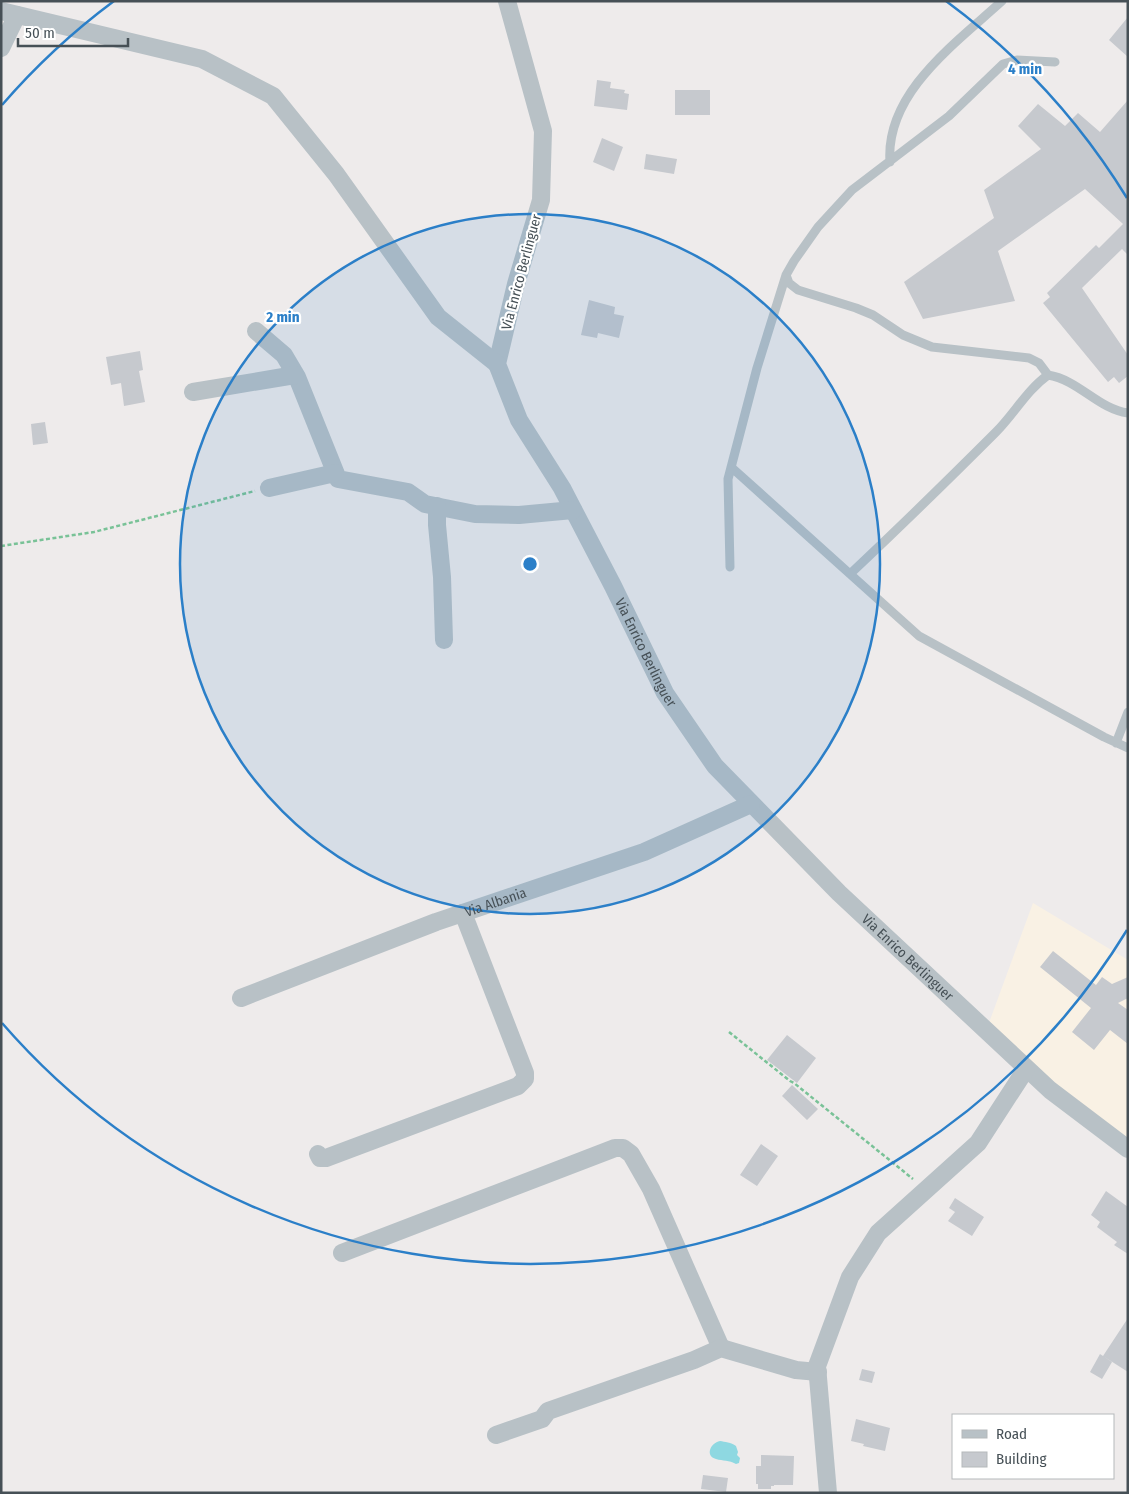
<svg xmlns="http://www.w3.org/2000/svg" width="1129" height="1494" font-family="'Fira Sans Condensed',sans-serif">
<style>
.commercial{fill:#f9f1e4}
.water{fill:#8ed8e1}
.building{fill:#c6c9ce}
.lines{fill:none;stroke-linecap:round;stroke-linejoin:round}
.path{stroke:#79c297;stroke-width:2.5;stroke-dasharray:4 2.5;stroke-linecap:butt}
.service{stroke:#b8c1c6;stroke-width:9}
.minor{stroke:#b8c1c6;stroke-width:18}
.ring{fill:none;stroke:#2b7fc8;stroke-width:2.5}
.labels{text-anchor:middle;stroke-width:4.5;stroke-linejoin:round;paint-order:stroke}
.street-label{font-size:14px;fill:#465056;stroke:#fff}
.centre{fill:#2b7fc8;stroke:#fff;stroke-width:2.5}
.ring-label{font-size:15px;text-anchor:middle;font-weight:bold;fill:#2b7fc8;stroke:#fff;stroke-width:4.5;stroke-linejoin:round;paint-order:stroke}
</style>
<rect width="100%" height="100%" fill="#eeebeb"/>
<path class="commercial" d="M 1033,903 L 1128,960 L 1128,1148 L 986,1031 Z"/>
<path class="water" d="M 720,1441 C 725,1442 731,1442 736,1446 L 738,1452 L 737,1455 L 740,1458 L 739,1463 L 736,1464 C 729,1460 723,1461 716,1459 C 705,1456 710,1443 720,1441 Z"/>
<path class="building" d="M 1128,17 L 1128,57 L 1109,40 Z
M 597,80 L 611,82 L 610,88 L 625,90 L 624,93 L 629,94 L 627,110 L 594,106 Z
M 675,90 L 710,90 L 710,115 L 675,115 Z
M 1128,100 L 1128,255 L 1122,249 L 1082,288 L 1128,355 L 1128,376 L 1119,383 L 1114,377 L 1108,382 L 1043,303 L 1050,297 L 1047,293 L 1096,245 L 1099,248 L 1123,224 L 1085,189 L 998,251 L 1015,301 L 923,319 L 904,282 L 994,218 L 984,190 L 1041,149 L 1018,126 L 1038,104 L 1065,126 L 1078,113 L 1100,132 Z
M 602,138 L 623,147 L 614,171 L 593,162 Z
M 646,154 L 677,159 L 674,174 L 644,169 Z
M 589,300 L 615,307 L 614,314 L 624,316 L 619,338 L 598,333 L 597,338 L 581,335 Z
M 140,351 L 143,370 L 139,371 L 145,402 L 124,406 L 121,383 L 111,385 L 106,357 Z
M 45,422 L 48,443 L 33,445 L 31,424 Z
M 1053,951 L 1096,985 L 1102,977 L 1112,984 L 1128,977 L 1128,998 L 1118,1003 L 1128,1010 L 1128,1044 L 1110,1030 L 1094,1050 L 1072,1032 L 1091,1008 L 1040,967 Z
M 787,1035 L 816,1058 L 797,1083 L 767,1060 Z
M 792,1085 L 818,1109 L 807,1120 L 782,1096 Z
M 761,1144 L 778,1156 L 757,1186 L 740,1175 Z
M 1106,1191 L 1128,1207 L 1128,1254 L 1114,1245 L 1117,1242 L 1097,1227 L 1100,1222 L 1091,1215 Z
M 955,1198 L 984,1217 L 972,1236 L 948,1221 L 955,1212 L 949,1208 Z
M 1128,1318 L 1128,1372 L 1103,1356 Z
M 1100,1354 L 1112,1362 L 1102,1379 L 1090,1372 Z
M 862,1369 L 875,1372 L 872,1383 L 859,1380 Z
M 856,1419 L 890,1428 L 885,1451 L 863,1446 L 864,1444 L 851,1441 Z
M 761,1455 L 794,1456 L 793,1485 L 774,1485 L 774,1486 L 771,1486 L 771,1489 L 758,1489 L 758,1484 L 756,1484 L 756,1466 L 761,1466 Z
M 703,1475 L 728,1478 L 726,1492 L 701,1489 Z"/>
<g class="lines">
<path class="path" d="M 1,546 L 94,532 L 255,491
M 729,1032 L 790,1081 L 794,1083 L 913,1179"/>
<path class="service" d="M 890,162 C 885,93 956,43 1002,1
M 1048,375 L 1039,363 L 1029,358 L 932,347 L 903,335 L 873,315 L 856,308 L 798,290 L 789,283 L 786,275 L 794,261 L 818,227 L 852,190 L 949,116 L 1003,64 L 1017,60 L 1055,62
M 1128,413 C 1098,409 1079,380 1048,375 C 1027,390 1014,414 996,432 C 948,480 900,527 850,574 L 919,636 L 1104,737 L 1128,748
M 731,467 L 850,574
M 730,567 L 728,479 L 757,368 L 786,275
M 1116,743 L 1128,712"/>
<g class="minor">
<path id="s1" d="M 507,1 L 543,131 L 541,200 L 516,284 L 497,364 L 519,420 L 562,488 L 613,586 L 665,693 L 715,766 L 839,893 L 1050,1090 L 1128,1149"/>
<path d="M 1,11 L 202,59 L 273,96 L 336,174 L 438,317 L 497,364"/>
<path d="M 1,48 L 17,15"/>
<path d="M 256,331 L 284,355 L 297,377 L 338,479 L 408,492 L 425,504 L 475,514 L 519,515 L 573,510"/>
<path d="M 193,392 L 295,375"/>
<path d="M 269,488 L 335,473"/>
<path d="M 437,506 L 437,525 L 442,577 L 444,640"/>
<path id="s2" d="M 241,998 L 436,922 L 644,852 L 751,804"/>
<path d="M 318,1154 L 320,1158 L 326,1158 L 518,1086 L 525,1079 L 525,1073 L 463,913"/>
<path d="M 342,1253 L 615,1148 L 623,1148 L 631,1154 L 651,1189 L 721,1348"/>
<path d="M 496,1435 L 542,1419 L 548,1411 L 694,1360 L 721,1348 L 796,1370 L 818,1372"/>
<path d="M 828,1493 L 817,1366 L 850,1277 L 878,1233 L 978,1143 L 1026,1069"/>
</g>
</g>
<circle cx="530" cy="564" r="350" fill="#2b7fc8" fill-opacity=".12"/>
<g class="ring">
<circle cx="530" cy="564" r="350"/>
<path d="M1127 930A700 700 0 0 1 2 1023M2 105A700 700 0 0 1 114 1M946 1A700 700 0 0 1 1127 198"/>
</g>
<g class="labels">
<g class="street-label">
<text transform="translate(521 272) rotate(-75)" y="5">Via Enrico Berlinguer</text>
<text dy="5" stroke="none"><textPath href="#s1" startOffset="699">Via Enrico Berlinguer</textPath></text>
<text dy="5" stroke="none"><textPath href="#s2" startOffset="272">Via Albania</textPath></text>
<text dy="5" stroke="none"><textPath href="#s1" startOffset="1104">Via Enrico Berlinguer</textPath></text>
</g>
</g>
<circle cx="530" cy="564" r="8" class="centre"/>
<g class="ring-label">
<text x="1025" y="74">4 min</text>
<text x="283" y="322">2 min</text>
</g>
<rect width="1129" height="1494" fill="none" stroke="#465056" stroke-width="5"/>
<rect x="952" y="1414" width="162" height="65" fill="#ffffff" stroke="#b5b9bb"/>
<rect x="962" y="1430" width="25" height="8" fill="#b8c1c6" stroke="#b5b9bb"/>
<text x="996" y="1439" font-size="15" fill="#465056">Road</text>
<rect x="962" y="1452" width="25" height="15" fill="#c6c9ce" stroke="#b5b9bb"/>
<text x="996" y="1464" font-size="15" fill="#465056">Building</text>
<path d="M18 38v8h110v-8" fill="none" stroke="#465056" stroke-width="2.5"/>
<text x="25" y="38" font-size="15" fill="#465056" stroke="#ffffff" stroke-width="4" paint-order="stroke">50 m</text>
</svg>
